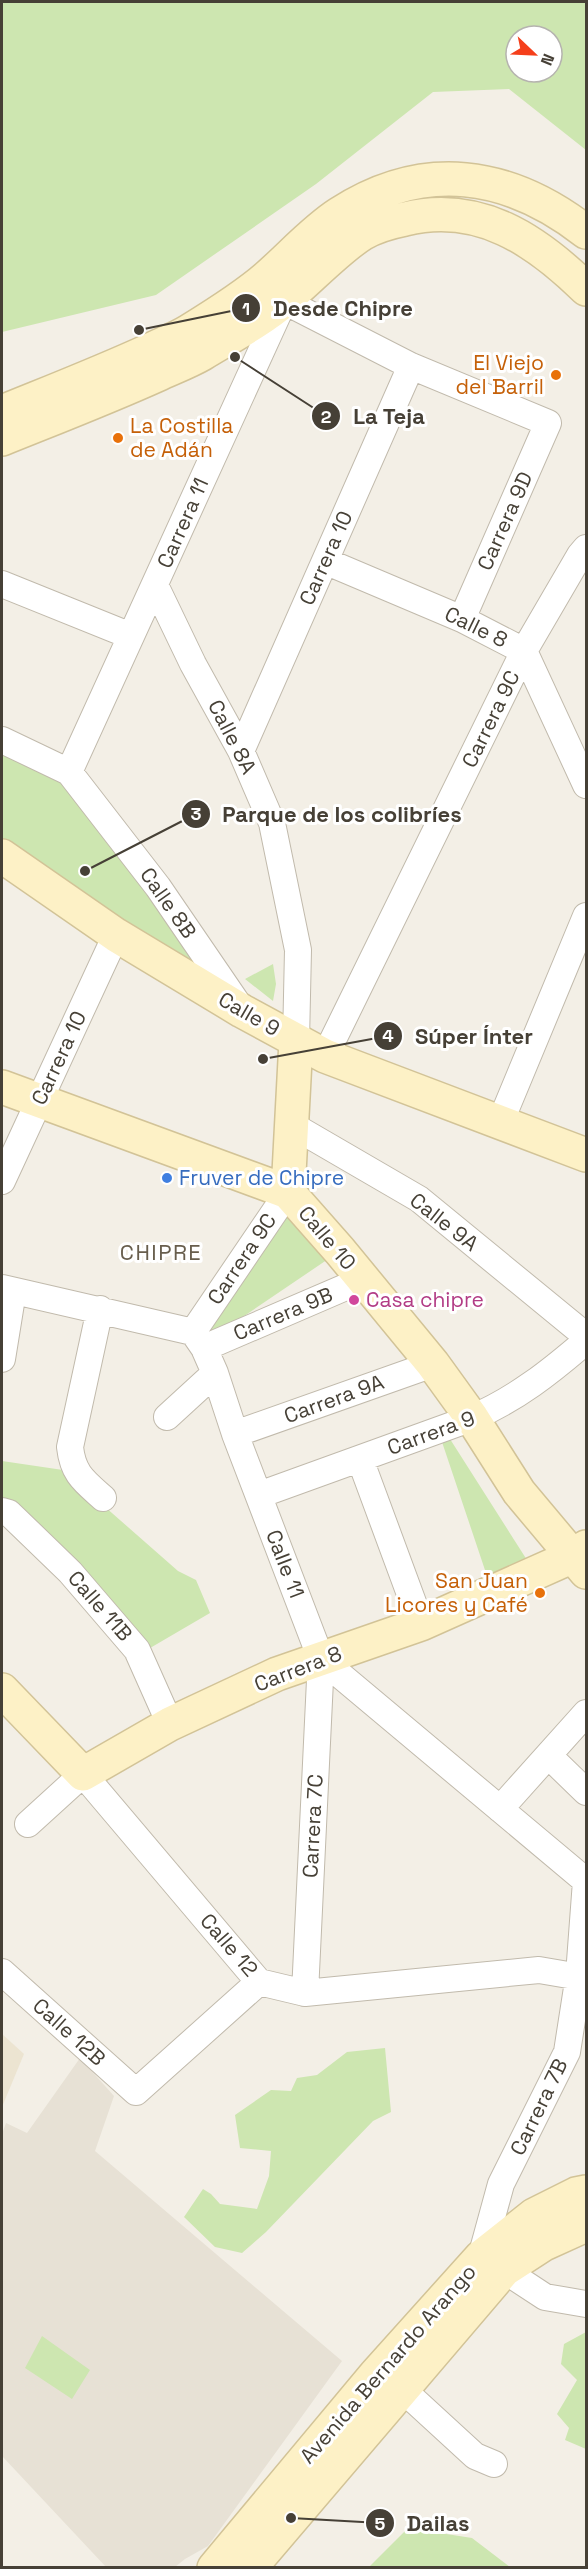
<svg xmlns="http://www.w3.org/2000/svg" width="588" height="2569" font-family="'Space Grotesk',sans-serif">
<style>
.residential{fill:#e7e1d5}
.education{fill:#ece4d1}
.green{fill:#cde6b0;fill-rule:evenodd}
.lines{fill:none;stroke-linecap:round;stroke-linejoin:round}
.street-casing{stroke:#c1baac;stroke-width:28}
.secondary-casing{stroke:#d2c397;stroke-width:36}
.street{stroke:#fff;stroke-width:26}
.secondary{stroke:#fdf1c6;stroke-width:33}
.food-dot{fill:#e8710a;stroke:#fff;stroke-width:2}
.shop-dot{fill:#3f7fe0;stroke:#fff;stroke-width:2}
.hotel-dot{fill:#d1479c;stroke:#fff;stroke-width:2}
.labels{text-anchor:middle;stroke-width:6;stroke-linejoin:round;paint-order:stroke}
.food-label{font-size:21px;fill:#c56008;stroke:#fff;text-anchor:end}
.street-label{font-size:21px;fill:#464036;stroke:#fff}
.shop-label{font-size:21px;fill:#366cbe;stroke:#fff;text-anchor:start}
.hotel-label{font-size:21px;fill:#b23c85;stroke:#fff;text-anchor:start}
.neighbourhood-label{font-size:22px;letter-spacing:1.5px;fill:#685e4d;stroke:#fff}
.leader{fill:none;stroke:#464036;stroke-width:2}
.callout-dot{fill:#464036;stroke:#fff;stroke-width:2}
.mark-label{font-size:18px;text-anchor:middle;font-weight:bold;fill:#fff}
.callout-label{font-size:22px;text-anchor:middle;font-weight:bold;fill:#464036;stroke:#fff;stroke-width:6;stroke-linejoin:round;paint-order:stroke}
</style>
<rect width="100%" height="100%" fill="#f3efe6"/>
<path class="residential" d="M 80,2058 L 114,2096 L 95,2151 L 342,2361 L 208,2546 L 185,2559 L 175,2567 L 106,2567 L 2,2456 L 2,2134 L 6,2123 L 27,2133 Z"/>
<path class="education" d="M 2,2034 L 24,2054 L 2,2107 Z"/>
<path class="green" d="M 2,2 L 586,2 L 586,150 L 509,89 L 433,92 L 316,184 L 156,295 L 2,332 ZM 516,36 L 552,36 L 552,72 L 516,72 Z
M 2,740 L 69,772 L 242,1011 L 2,856 Z
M 273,964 L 276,984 L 273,1001 L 245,979 Z
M 288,1192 L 340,1251 L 197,1348 Z
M 450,1439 L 527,1560 L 487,1576 L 442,1442 Z
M 2,1461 L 63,1470 L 178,1571 L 196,1580 L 210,1613 L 145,1651 L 2,1508 Z
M 385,2048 L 391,2112 L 373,2121 L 266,2232 L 242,2253 L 215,2247 L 184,2217 L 203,2189 L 211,2194 L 220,2204 L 257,2209 L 269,2176 L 271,2151 L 240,2148 L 235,2115 L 271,2090 L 291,2091 L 297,2078 L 317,2075 L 347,2052 Z
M 586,2332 L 586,2449 L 565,2440 L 569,2428 L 557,2414 L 577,2380 L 561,2364 L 564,2344 Z
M 42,2336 L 90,2370 L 72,2399 L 25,2368 Z
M 408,2528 L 472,2538 L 510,2567 L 369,2567 Z"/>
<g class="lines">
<defs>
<path id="street" d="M 273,288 L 284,301 L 411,366 L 548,423 L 462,619
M 325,561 L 462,619 L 524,651 L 586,785
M 2,584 L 131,636
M 155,585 L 193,664 L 241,751 L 272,823 L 298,950 L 296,1041
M 2,740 L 69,772 L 158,887 L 240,1007
M 241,751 L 411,366
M 69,772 L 284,301
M 325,1056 L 524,651 L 580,555 L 586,548
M 500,1123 L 586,916
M 290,1124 L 419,1199 L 586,1336
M 2,1181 L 116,935
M 2,1288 L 193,1332 L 204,1348 L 215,1373 L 235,1434 L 321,1659 L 586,1881
M 100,1309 L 70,1447 C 73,1474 84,1481 103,1498
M 193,1332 L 288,1192
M 204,1348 L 362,1280
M 2,1359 L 13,1291
M 167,1417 L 215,1373
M 235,1434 L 433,1364
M 360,1459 L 421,1624
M 259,1495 L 472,1418 C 516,1399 550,1372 586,1341
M 2,1511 L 9,1513 L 70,1572 L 137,1650 L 170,1724
M 549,1756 L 586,1792
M 500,1809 L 586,1713
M 28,1824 L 83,1774 L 259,1982 L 305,1993 L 539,1970 L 586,1978
M 2,1972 L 136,2092 L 259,1982
M 305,1993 L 321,1659
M 481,2257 L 501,2184 L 567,2052 L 579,1975 L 586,1881
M 504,2270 L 545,2297 L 586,2304
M 402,2389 L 475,2456 L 494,2464"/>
<path id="secondary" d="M 2,412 C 51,392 100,373 148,351 C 162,344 176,339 189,331 C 215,315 244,297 267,277 C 290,257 314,230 339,214 C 424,159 509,172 586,232
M 2,439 C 54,418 106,398 157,375 C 172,368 188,362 202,354 C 230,337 262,320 286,299 C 309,280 338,249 362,234 C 375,226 390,222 405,219 C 479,201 536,240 586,289
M 2,856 L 116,935 L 242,1011 L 325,1056 L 586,1155
M 2,1087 L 288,1192 L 340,1251 L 433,1364 L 472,1418 L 519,1492 L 586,1572
M 288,1192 L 296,1041
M 2,1690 L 83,1774 L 170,1724 L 277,1674 L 421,1624 L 571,1557 L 586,1547
M 214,2568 L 375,2375 L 481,2257 L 534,2215 L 576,2194 L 586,2192
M 250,2568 L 504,2270 L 544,2244 L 586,2225"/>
</defs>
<use href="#street" class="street-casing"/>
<use href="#secondary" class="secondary-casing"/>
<use href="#street" class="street"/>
<use href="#secondary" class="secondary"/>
</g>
<g class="food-dot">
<circle cx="556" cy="375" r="6"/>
<circle cx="118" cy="438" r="6"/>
<circle cx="540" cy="1593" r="6"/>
</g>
<circle class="shop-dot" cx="167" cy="1178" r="6"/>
<circle class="hotel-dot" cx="354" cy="1300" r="6"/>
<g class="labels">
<g class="food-label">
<text x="544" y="370">El Viejo<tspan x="544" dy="24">del Barril</tspan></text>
<text x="130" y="433" text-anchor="start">La Costilla<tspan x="130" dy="24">de Adán</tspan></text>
<text x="528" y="1588">San Juan<tspan x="528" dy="24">Licores y Café</tspan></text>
</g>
<g class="street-label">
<text transform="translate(505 521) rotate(-66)" y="7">Carrera 9D</text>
<text transform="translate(183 523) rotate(-66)" y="7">Carrera 11</text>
<text transform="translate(326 558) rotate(-66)" y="7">Carrera 10</text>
<text transform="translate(476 627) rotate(26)" y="7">Calle 8</text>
<text transform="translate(491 719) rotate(-64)" y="7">Carrera 9C</text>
<text transform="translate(232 737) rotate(63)" y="7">Calle 8A</text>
<text transform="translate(168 903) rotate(55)" y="7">Calle 8B</text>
<text transform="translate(249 1014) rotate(30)" y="7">Calle 9</text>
<text transform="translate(59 1058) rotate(-65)" y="7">Carrera 10</text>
<text transform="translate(444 1222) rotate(38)" y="7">Calle 9A</text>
<text transform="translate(327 1238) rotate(50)" y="7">Calle 10</text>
<text transform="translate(242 1259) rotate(-56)" y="7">Carrera 9C</text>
<text transform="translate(283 1314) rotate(-23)" y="7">Carrera 9B</text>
<text transform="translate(334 1399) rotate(-20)" y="7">Carrera 9A</text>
<text transform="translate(431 1433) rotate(-20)" y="7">Carrera 9</text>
<text transform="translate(285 1564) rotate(69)" y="7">Calle 11</text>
<text transform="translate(100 1606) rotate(49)" y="7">Calle 11B</text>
<text transform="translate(298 1669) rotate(-21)" y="7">Carrera 8</text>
<text transform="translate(313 1826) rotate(-87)" y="7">Carrera 7C</text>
<text transform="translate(229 1945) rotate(49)" y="7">Calle 12</text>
<text transform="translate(69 2032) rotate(42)" y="7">Calle 12B</text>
<text transform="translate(539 2107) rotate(-64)" y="7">Carrera 7B</text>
<text transform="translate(388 2364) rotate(-49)" y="7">Avenida Bernardo Arango</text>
</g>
<g class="shop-label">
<text x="179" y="1185">Fruver de Chipre</text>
</g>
<g class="hotel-label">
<text x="366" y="1307">Casa chipre</text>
</g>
<g class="neighbourhood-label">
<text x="161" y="1260">CHIPRE</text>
</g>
</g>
<path class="leader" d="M139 330L246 308M235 357L326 416M85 871L196 814M263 1059L388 1036M291 2518L380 2523"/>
<g class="callout-dot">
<circle cx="139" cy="330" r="6"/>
<circle cx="235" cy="357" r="6"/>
<circle cx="85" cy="871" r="6"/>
<circle cx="263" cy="1059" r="6"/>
<circle cx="291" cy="2518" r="6"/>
<circle cx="246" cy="308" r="15"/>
<circle cx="326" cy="416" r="15"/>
<circle cx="196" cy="814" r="15"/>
<circle cx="388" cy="1036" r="15"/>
<circle cx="380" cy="2523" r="15"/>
</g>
<g class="mark-label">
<text x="246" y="315">1</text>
<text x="326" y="423">2</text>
<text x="196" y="820">3</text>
<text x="388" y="1042">4</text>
<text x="380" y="2530">5</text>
</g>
<g class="callout-label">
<text x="343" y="316">Desde Chipre</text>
<text x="389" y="424">La Teja</text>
<text x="342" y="822">Parque de los colibríes</text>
<text x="474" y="1044">Súper Ínter</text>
<text x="438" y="2531">Dailas</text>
</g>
<rect width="588" height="2569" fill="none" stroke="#464036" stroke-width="6"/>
<g transform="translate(534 54) rotate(113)"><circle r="28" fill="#ffffff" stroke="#b5b3af" stroke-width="1.5"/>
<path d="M0-4.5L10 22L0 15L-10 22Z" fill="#f53f1b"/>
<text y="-9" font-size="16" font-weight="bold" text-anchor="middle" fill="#464036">N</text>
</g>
</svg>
